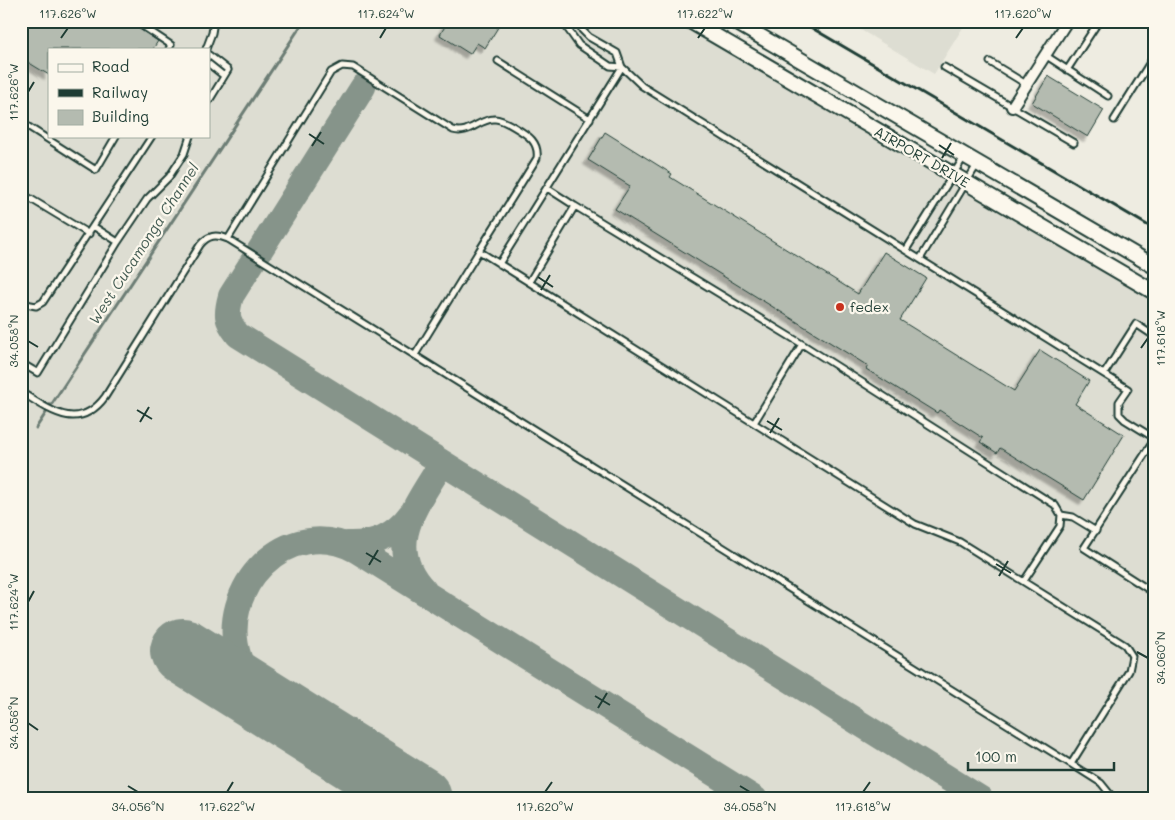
<svg xmlns="http://www.w3.org/2000/svg" width="1175" height="820" font-family="Mali,sans-serif">
<style>
.built{fill:#ddddd2;fill-rule:evenodd}
.lines{fill:none;stroke-linecap:round;stroke-linejoin:round}
.stream{stroke:#6c7d74;stroke-width:3}
.taxiway{stroke:#86948a;stroke-width:26}
.runway{stroke:#86948a;stroke-width:66}
.building{fill:#b4bbb0;stroke:#1f3d34;filter:url(#shadow)}
.lane-casing{stroke:#1f3d34;stroke-width:9}
.street-casing{stroke:#1f3d34;stroke-width:14}
.secondary-casing{stroke:#1f3d34;stroke-width:18}
.lane{stroke:#fbf7ec;stroke-width:5}
.street{stroke:#fbf7ec;stroke-width:10}
.secondary{stroke:#fbf7ec;stroke-width:14}
.rail{stroke:#1f3d34;stroke-width:3}
.ticks{fill:none;stroke:#1f3d34;stroke-width:2}
.poi-dot{fill:#c8321e;stroke:#fbf7ec;stroke-width:2}
.labels{text-anchor:middle;stroke-width:4.5;stroke-linejoin:round;paint-order:stroke}
.street-label{font-size:14px;fill:#1f3d34;stroke:#fbf7ec}
.poi-label{font-size:14px;fill:#1f3d34;stroke:#fbf7ec;text-anchor:start}
.water-label{font-size:15px;font-style:italic;fill:#455d54;stroke:#fbf7ec}
.neatline{fill:none;stroke:#1f3d34;stroke-width:2}
.ticks-label{font-size:12px;text-anchor:middle;fill:#1f3d34}
</style>
<defs>
<filter id="shadow"><feDropShadow dx="-4.5" dy="4.5" stdDeviation="1" flood-color="#0004"/></filter>
</defs>
<rect width="100%" height="100%" fill="#eeece1"/>
<filter id="ink" filterUnits="userSpaceOnUse"><feTurbulence type="fractalNoise" baseFrequency=".02" numOctaves="2"/><feDisplacementMap in="SourceGraphic" scale="10" xChannelSelector="R" yChannelSelector="G"/><feConvolveMatrix kernelMatrix="1 2 1 2 8 2 1 2 1" color-interpolation-filters="sRGB"/></filter>
<g filter="url(#ink)">
<path class="built" d="M 21,21 L 677,21 L 1154,300 L 1154,799 L 21,799 ZM 49,49 L 209,49 L 209,136 L 49,136 Z
M 846,21 L 967,21 L 934,74 Z"/>
<g class="lines">
<path class="stream" d="M 36,428 L 304,21"/>
<path class="taxiway" d="M 363,87 L 231,296 C 226,314 226,320 238,335 L 981,799
M 347,544 C 374,545 395,536 411,514
M 424,590 C 381,546 418,503 442,463
M 274,708 C 259,693 245,678 239,658 C 216,589 287,513 356,550 L 755,799"/>
<path class="runway" d="M 183,651 L 419,799"/>
</g>
<path class="building" d="M 21,21 L 127,21 L 158,41 L 153,49 L 49,49 L 49,75 L 21,58 Z
M 448,21 L 502,21 L 485,48 L 477,43 L 470,54 L 440,35 Z
M 1048,76 L 1104,110 L 1088,137 L 1032,103 Z
M 605,132 L 672,174 L 670,177 L 858,294 L 884,252 L 926,278 L 900,320 L 1014,391 L 1040,350 L 1089,381 L 1075,404 L 1124,435 L 1084,500 L 1000,448 L 997,453 L 980,442 L 983,438 L 939,410 L 937,413 L 866,369 L 868,366 L 615,209 L 630,186 L 588,160 Z"/>
<g class="lines">
<defs>
<path id="lane" d="M 135,21 L 171,45 L 169,49
M 562,21 L 579,45 L 610,66 L 622,67
M 579,21 L 582,30 L 589,37 L 617,53 L 622,67 L 642,86 L 1128,389 L 1119,402 L 1119,414 L 1125,420 L 1154,438
M 206,49 L 212,33 L 214,21
M 209,55 L 228,70 L 209,101
M 1045,55 L 1108,96
M 498,61 L 590,119
M 990,62 L 1026,84
M 209,64 L 224,76
M 944,67 L 1074,143
M 1067,70 L 1099,21
M 1114,120 L 1154,56
M 21,122 L 96,170 L 116,136
M 547,188 L 575,206
M 21,193 L 89,234
M 228,239 L 331,72 L 342,66 L 353,67 L 453,130 C 469,135 479,119 494,119 C 502,118 527,134 532,140 C 537,146 538,151 537,158 L 479,251 L 915,524 L 960,542 L 1125,645 L 1132,656 L 1129,671 L 1071,764
M 118,242 L 147,199 L 169,177 L 184,154 L 190,136
M 906,250 L 964,157
M 920,259 L 978,163
M 499,264 L 622,67
M 529,282 L 575,206 L 802,344 L 1055,505 L 1061,515 L 1060,526 L 1024,581
M 21,303 L 36,306 L 43,302 L 152,136
M 415,355 L 479,251
M 21,363 L 38,373 L 118,242 L 93,226
M 1104,374 L 1136,324 L 1154,336
M 21,392 C 50,410 78,433 105,397 L 200,245 C 208,235 216,234 228,239 L 1071,764 L 1101,783 L 1114,799
M 754,423 L 802,344
M 1154,440 L 1084,548 L 1154,593
M 1061,515 L 1073,517 L 1096,531"/>
<path id="street" d="M 1012,107 L 1067,21"/>
<path id="secondary" d="M 690,21 L 1154,292
M 734,21 L 1154,266"/>
</defs>
<use href="#lane" class="lane-casing"/>
<use href="#street" class="street-casing"/>
<use href="#secondary" class="secondary-casing"/>
<use href="#lane" class="lane"/>
<use href="#street" class="street"/>
<use href="#secondary" class="secondary"/>
<path class="rail" d="M 800,21 L 1154,229"/>
</g>
</g>
<path class="ticks" d="M 61,38 L 68,28M 380,38 L 386,28M 698,38 L 705,28M 1016,38 L 1023,28M 28,92 L 34,82M 309,134 L 324,144M 939,145 L 954,155M 312,146 L 321,132M 942,158 L 951,143M 538,277 L 553,287M 541,290 L 550,275M 28,341 L 38,347M 1141,348 L 1148,338M 137,410 L 152,419M 767,421 L 782,430M 140,422 L 149,407M 770,433 L 779,418M 366,553 L 381,562M 996,564 L 1011,573M 369,565 L 378,550M 999,576 L 1008,561M 28,602 L 34,591M 1137,652 L 1148,658M 595,696 L 610,705M 598,708 L 607,693M 28,723 L 38,730M 128,786 L 138,792M 740,786 L 750,792M 227,792 L 233,782M 545,792 L 552,782M 863,792 L 870,782"/>
<circle class="poi-dot" cx="840" cy="307" r="5"/>
<g class="labels">
<g class="street-label">
<text transform="translate(922 157) rotate(30)" y="5">AIRPORT DRIVE</text>
</g>
<g class="poi-label">
<text x="850" y="312">fedex</text>
</g>
<g class="water-label">
<text transform="translate(144 244) rotate(-57)" y="5">West Cucamonga Channel</text>
</g>
</g>
<rect width="1175" height="820" fill="none" stroke="#fbf7ec" stroke-width="55"/>
<rect x="48" y="48" width="162" height="90" fill="#fbf7ec" stroke="#a3ada2"/>
<rect x="58" y="64" width="25" height="8" fill="#fbf7ec" stroke="#a3ada2"/>
<text x="92" y="72" font-size="15" fill="#1f3d34">Road</text>
<rect x="58" y="89" width="25" height="8" fill="#1f3d34" stroke="#a3ada2"/>
<text x="92" y="98" font-size="15" fill="#1f3d34">Railway</text>
<rect x="58" y="110" width="25" height="15" fill="#b4bbb0" stroke="#a3ada2"/>
<text x="92" y="122" font-size="15" fill="#1f3d34">Building</text>
<path d="M968 762v8h146v-8" fill="none" stroke="#1f3d34" stroke-width="2.5"/>
<text x="975" y="762" font-size="15" fill="#1f3d34" stroke="#fbf7ec" stroke-width="4" paint-order="stroke">100 m</text>
<rect x="28" y="28" width="1120" height="764" class="neatline"/>
<g class="ticks-label">
<text x="68" y="18">117.626°W</text>
<text x="386" y="18">117.624°W</text>
<text x="705" y="18">117.622°W</text>
<text x="1023" y="18">117.620°W</text>
<text transform="translate(14 92) rotate(-90)" y="4">117.626°W</text>
<text transform="translate(1161 338) rotate(-90)" y="4">117.618°W</text>
<text transform="translate(14 341) rotate(-90)" y="4">34.058°N</text>
<text transform="translate(14 602) rotate(-90)" y="4">117.624°W</text>
<text transform="translate(1161 658) rotate(-90)" y="4">34.060°N</text>
<text transform="translate(14 723) rotate(-90)" y="4">34.056°N</text>
<text x="138" y="811">34.056°N</text>
<text x="227" y="811">117.622°W</text>
<text x="545" y="811">117.620°W</text>
<text x="750" y="811">34.058°N</text>
<text x="863" y="811">117.618°W</text>
</g>
</svg>
